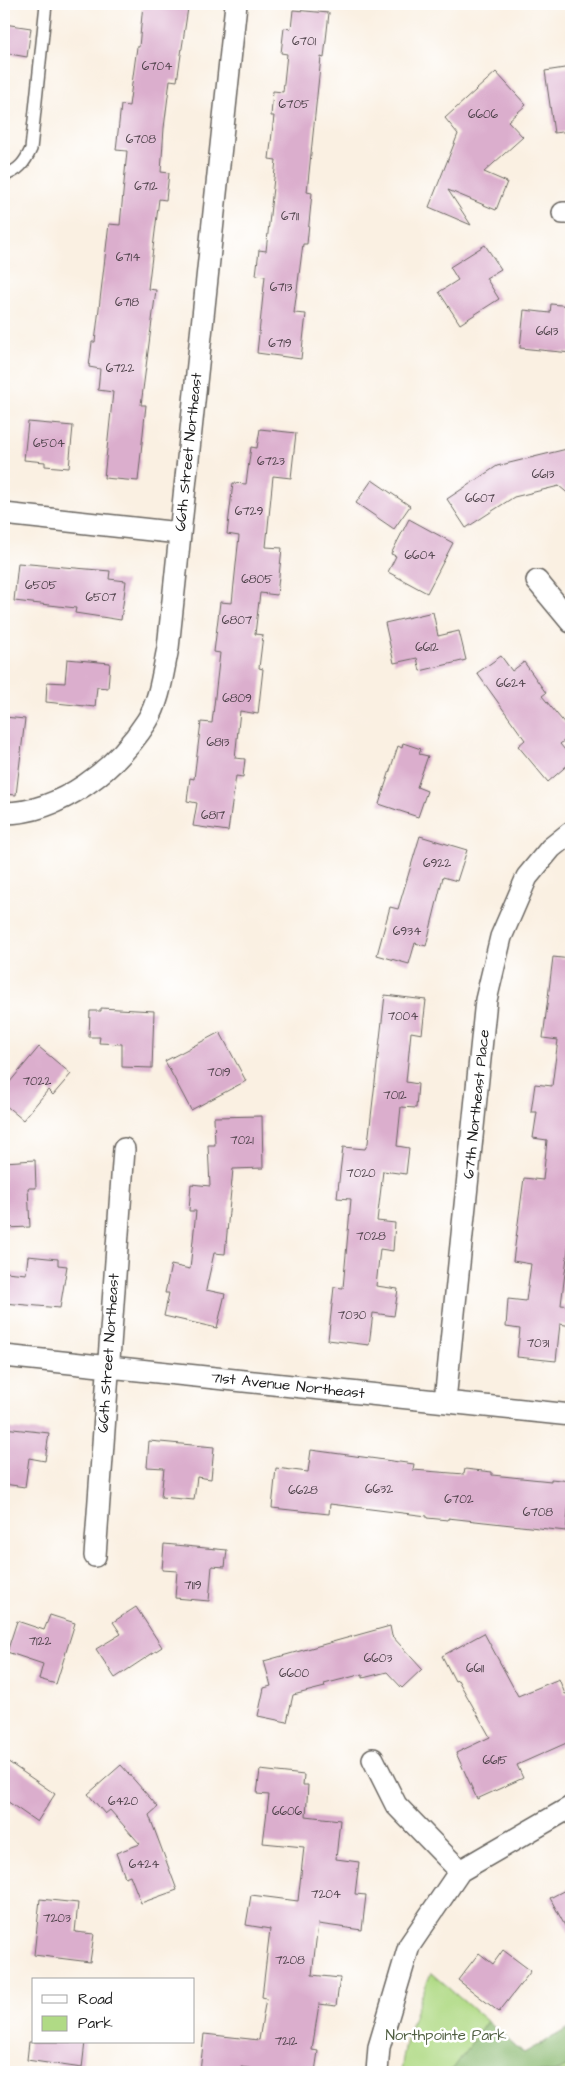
<svg xmlns="http://www.w3.org/2000/svg" width="575" height="2076" font-family="'Architects Daughter',sans-serif">
<style>
.green{fill:#b0da85;stroke:#667b50}
.forest{fill:#8cba72;stroke:#546b47}
.building{fill:#dbaecd}
.lines{fill:none;stroke-linecap:round;stroke-linejoin:round}
.lane-casing{stroke:#6a6661;stroke-width:14}
.street-casing{stroke:#6a6661;stroke-width:24}
.lane{stroke:#fff;stroke-width:11}
.street{stroke:#fff;stroke-width:21}
.labels{text-anchor:middle;stroke-width:5;stroke-linejoin:round;paint-order:stroke}
.number-label{font-size:12px;fill:#4c4048}
.street-label{font-size:15px;fill:#1c1c1c;stroke:#fff}
.park-label{font-size:15px;fill:#505e41;stroke:#fff}
</style>
<rect width="100%" height="100%" fill="#fff"/>
<filter id="ink" filterUnits="userSpaceOnUse"><feTurbulence type="fractalNoise" baseFrequency=".02" numOctaves="2"/><feDisplacementMap in="SourceGraphic" scale="10" xChannelSelector="R" yChannelSelector="G"/><feConvolveMatrix kernelMatrix="1 2 1 2 8 2 1 2 1" color-interpolation-filters="sRGB"/></filter>
<filter id="wash" filterUnits="userSpaceOnUse"><feTurbulence type="fractalNoise" baseFrequency=".0096" numOctaves="4" result="noise"/><feDisplacementMap in="SourceGraphic" scale="20" xChannelSelector="R" yChannelSelector="G"/><feGaussianBlur stdDeviation="1.12" result="paint"/><feColorMatrix in="noise" values="0 0 0 0 0 0 0 0 0 0 0 0 0 0 0 0 0 1.4 0 .05"/><feComposite in="paint" operator="in"/></filter>
<g filter="url(#wash)">
<rect width="100%" height="100%" fill="#faf0e2"/>
<path class="green" d="M 431,1973 L 524,2053 L 571,2027 L 571,2072 L 401,2072 C 405,2036 417,2006 431,1973 Z"/>
<path class="forest" d="M 487,2021 L 524,2053 L 571,2027 L 571,2065 L 554,2072 L 444,2072 L 453,2069 Z"/>
<g id="blocks">
<path class="building" d="M 143,4 L 180,4 L 179,7 L 188,8 L 177,81 L 170,80 L 164,128 L 161,172 L 169,173 L 166,200 L 159,199 L 148,289 L 156,290 L 141,405 L 146,405 L 138,481 L 104,478 L 113,392 L 98,390 L 100,369 L 89,367 L 92,342 L 95,342 L 109,224 L 120,225 L 127,151 L 116,150 L 121,105 L 129,106 L 137,47 L 139,47 Z
M 293,10 L 329,13 L 324,58 L 321,57 L 307,192 L 312,193 L 307,244 L 303,244 L 294,313 L 306,314 L 301,359 L 257,353 L 265,276 L 256,275 L 259,250 L 266,251 L 276,160 L 269,159 L 274,116 L 271,116 L 273,91 L 283,92 L 287,54 L 281,53 L 284,28 L 291,29 Z
M 4,24 L 31,28 L 27,57 L 4,53 Z
M 571,67 L 571,131 L 554,133 L 545,71 Z
M 496,72 L 526,105 L 508,121 L 523,137 L 484,172 L 507,182 L 496,210 L 448,190 L 471,225 L 429,207 L 458,134 L 445,118 Z
M 485,245 L 501,269 L 486,278 L 499,299 L 460,324 L 439,292 L 458,280 L 450,267 Z
M 551,304 L 571,306 L 571,353 L 520,348 L 524,310 L 550,313 Z
M 28,422 L 73,426 L 69,468 L 45,466 L 45,462 L 24,460 Z
M 260,429 L 296,433 L 291,478 L 273,476 L 266,547 L 282,548 L 277,595 L 260,593 L 255,634 L 263,635 L 259,668 L 263,669 L 258,714 L 240,711 L 235,758 L 245,759 L 243,777 L 236,776 L 228,831 L 193,826 L 197,803 L 187,801 L 190,778 L 194,779 L 201,722 L 212,723 L 220,653 L 214,652 L 220,602 L 232,603 L 239,536 L 227,534 L 233,483 L 246,484 L 251,447 L 257,448 Z
M 571,448 L 571,496 L 559,486 L 514,497 L 466,528 L 447,499 L 497,466 Z
M 372,480 L 410,506 L 394,529 L 356,503 Z
M 409,519 L 453,543 L 427,593 L 388,572 L 396,556 L 391,554 Z
M 18,563 L 110,571 L 109,579 L 126,581 L 121,620 L 75,613 L 76,608 L 14,601 Z
M 433,612 L 438,636 L 459,631 L 466,660 L 420,671 L 417,658 L 394,663 L 385,623 Z
M 501,656 L 512,671 L 524,662 L 546,693 L 542,696 L 571,731 L 571,735 L 560,744 L 571,757 L 571,762 L 548,782 L 518,746 L 525,740 L 477,673 Z
M 67,659 L 110,663 L 108,688 L 97,687 L 95,707 L 46,702 L 47,682 L 65,683 Z
M 4,717 L 25,719 L 16,795 L 4,794 Z
M 403,743 L 421,749 L 419,754 L 428,756 L 417,787 L 427,791 L 418,817 L 379,804 L 398,746 L 402,748 Z
M 420,836 L 467,850 L 457,881 L 443,877 L 426,946 L 415,943 L 409,964 L 377,955 L 390,907 L 398,909 Z
M 553,957 L 571,959 L 571,1225 L 561,1305 L 571,1306 L 571,1326 L 560,1324 L 556,1361 L 517,1357 L 520,1329 L 506,1327 L 508,1299 L 526,1301 L 531,1264 L 513,1261 L 524,1178 L 543,1180 L 547,1140 L 533,1138 L 537,1112 L 531,1112 L 535,1084 L 552,1086 L 558,1040 L 543,1038 Z
M 385,995 L 426,1000 L 422,1034 L 411,1032 L 406,1082 L 418,1084 L 416,1108 L 401,1107 L 397,1146 L 409,1148 L 406,1174 L 383,1171 L 377,1221 L 395,1223 L 393,1251 L 380,1249 L 376,1286 L 398,1289 L 394,1316 L 373,1313 L 369,1345 L 328,1340 L 334,1287 L 343,1288 L 351,1199 L 337,1198 L 343,1147 L 365,1149 L 368,1143 Z
M 101,1008 L 154,1011 L 152,1068 L 122,1067 L 122,1044 L 99,1043 L 100,1037 L 89,1037 L 90,1011 L 101,1011 Z
M 220,1032 L 246,1081 L 191,1110 L 165,1061 Z
M 39,1047 L 71,1074 L 53,1095 L 48,1090 L 23,1120 L 4,1104 L 4,1089 Z
M 262,1116 L 263,1168 L 233,1169 L 225,1254 L 214,1253 L 206,1290 L 225,1294 L 217,1328 L 164,1316 L 169,1293 L 165,1293 L 171,1265 L 190,1269 L 196,1211 L 189,1211 L 191,1184 L 210,1186 L 208,1145 L 215,1145 L 214,1117 Z
M 35,1160 L 36,1188 L 28,1188 L 30,1227 L 4,1228 L 4,1162 Z
M 28,1256 L 58,1259 L 58,1265 L 67,1266 L 60,1308 L 4,1303 L 6,1272 L 26,1274 Z
M 4,1428 L 49,1433 L 45,1461 L 29,1458 L 25,1487 L 4,1484 Z
M 149,1441 L 214,1447 L 211,1479 L 197,1477 L 194,1500 L 161,1497 L 164,1468 L 147,1467 Z
M 311,1450 L 414,1464 L 413,1470 L 464,1474 L 465,1469 L 492,1472 L 492,1475 L 551,1481 L 551,1479 L 571,1481 L 566,1531 L 448,1518 L 448,1520 L 427,1518 L 427,1516 L 330,1504 L 329,1514 L 272,1508 L 276,1468 L 308,1472 Z
M 164,1544 L 227,1550 L 225,1567 L 212,1566 L 209,1601 L 175,1598 L 177,1571 L 162,1570 Z
M 136,1607 L 162,1647 L 115,1678 L 96,1649 L 121,1634 L 113,1622 Z
M 50,1615 L 75,1623 L 56,1684 L 39,1679 L 43,1664 L 7,1652 L 17,1621 L 44,1630 Z
M 390,1626 L 392,1636 L 422,1669 L 402,1688 L 387,1672 L 363,1678 L 363,1674 L 324,1684 L 325,1687 L 293,1695 L 287,1722 L 258,1716 L 264,1688 L 271,1686 L 264,1661 Z
M 484,1633 L 518,1696 L 559,1679 L 565,1694 L 571,1692 L 571,1741 L 517,1765 L 523,1778 L 477,1799 L 456,1753 L 490,1737 L 458,1680 L 455,1681 L 442,1656 Z
M 4,1759 L 55,1794 L 37,1822 L 4,1799 Z
M 121,1765 L 158,1807 L 149,1815 L 177,1890 L 141,1903 L 130,1875 L 125,1877 L 116,1853 L 140,1844 L 110,1810 L 105,1814 L 88,1794 Z
M 260,1770 L 304,1775 L 303,1785 L 308,1785 L 306,1816 L 340,1820 L 336,1859 L 359,1862 L 355,1894 L 366,1895 L 362,1930 L 318,1924 L 312,1975 L 340,1978 L 336,2006 L 319,2004 L 312,2050 L 318,2051 L 315,2072 L 274,2072 L 241,2067 L 240,2072 L 200,2072 L 204,2034 L 259,2040 L 266,1998 L 262,1997 L 270,1929 L 246,1925 L 251,1895 L 298,1901 L 304,1847 L 263,1843 L 269,1795 L 257,1794 Z
M 571,1887 L 571,1937 L 550,1898 Z
M 40,1899 L 78,1903 L 75,1932 L 94,1934 L 90,1962 L 34,1955 Z
M 503,1950 L 531,1971 L 499,2012 L 458,1980 L 479,1953 L 493,1964 Z
M 29,2042 L 85,2042 L 82,2068 L 27,2060 Z"/>
</g>
</g>
<g filter="url(#ink)">
<use href="#blocks" fill-opacity="0" stroke="#6a6661" stroke-width="1"/>
<g class="lines">
<defs>
<path id="lane" d="M 4,175 C 19,171 25,162 31,149 L 46,4"/>
<path id="street" d="M 563,213 L 571,213
M 4,514 L 179,533
M 537,581 L 571,622
M 4,813 C 61,813 117,768 147,721 C 160,701 163,671 168,648 L 236,4
M 4,1356 L 571,1415
M 445,1401 L 486,1000 L 501,937 L 527,877 L 551,848 L 571,832
M 95,1556 L 124,1149
M 373,1759 L 396,1805 L 460,1871
M 377,2072 L 379,2047 L 409,1946 L 460,1871 L 571,1807"/>
</defs>
<use href="#lane" class="lane-casing"/>
<use href="#street" class="street-casing"/>
<use href="#lane" class="lane"/>
<use href="#street" class="street"/>
</g>
</g>
<g class="labels">
<g class="number-label">
<text x="304" y="45">6701</text>
<text x="157" y="70">6704</text>
<text x="294" y="108">6705</text>
<text x="483" y="118">6606</text>
<text x="141" y="143">6708</text>
<text x="146" y="190">6712</text>
<text x="290" y="220">6711</text>
<text x="128" y="261">6714</text>
<text x="281" y="291">6713</text>
<text x="127" y="306">6718</text>
<text x="547" y="335">6613</text>
<text x="280" y="347">6719</text>
<text x="120" y="372">6722</text>
<text x="49" y="447">6504</text>
<text x="271" y="465">6723</text>
<text x="543" y="478">6613</text>
<text x="480" y="502">6607</text>
<text x="249" y="515">6729</text>
<text x="420" y="559">6604</text>
<text x="257" y="583">6805</text>
<text x="41" y="589">6505</text>
<text x="101" y="601">6507</text>
<text x="237" y="624">6807</text>
<text x="427" y="651">6612</text>
<text x="511" y="687">6624</text>
<text x="237" y="702">6809</text>
<text x="218" y="746">6813</text>
<text x="213" y="819">6817</text>
<text x="437" y="867">6922</text>
<text x="407" y="935">6934</text>
<text x="403" y="1020">7004</text>
<text x="219" y="1076">7019</text>
<text x="37" y="1085">7022</text>
<text x="395" y="1099">7012</text>
<text x="242" y="1144">7021</text>
<text x="361" y="1177">7020</text>
<text x="371" y="1240">7028</text>
<text x="352" y="1319">7030</text>
<text x="538" y="1347">7031</text>
<text x="379" y="1493">6632</text>
<text x="303" y="1494">6628</text>
<text x="459" y="1503">6702</text>
<text x="538" y="1516">6708</text>
<text x="193" y="1589">7119</text>
<text x="40" y="1645">7122</text>
<text x="378" y="1662">6603</text>
<text x="475" y="1672">6611</text>
<text x="294" y="1677">6600</text>
<text x="495" y="1764">6615</text>
<text x="123" y="1805">6420</text>
<text x="287" y="1815">6606</text>
<text x="144" y="1868">6424</text>
<text x="326" y="1898">7204</text>
<text x="57" y="1922">7203</text>
<text x="290" y="1964">7208</text>
<text x="286" y="2045">7212</text>
</g>
<g class="street-label">
<text transform="translate(188 452) rotate(-84)" y="5">66th Street Northeast</text>
<text transform="translate(476 1104) rotate(-84)" y="5">67th Northeast Place</text>
<text transform="translate(108 1353) rotate(-86)" y="5">66th Street Northeast</text>
<text transform="translate(288 1385) rotate(6)" y="5">71st Avenue Northeast</text>
</g>
<g class="park-label">
<text x="446" y="2040">Northpointe Park</text>
</g>
</g>
<rect width="575" height="2076" fill="none" stroke="#fff" stroke-width="20"/>
<rect x="32" y="1978" width="162" height="65" fill="#ffffff" stroke="#a4a4a4"/>
<rect x="42" y="1995" width="25" height="8" fill="#ffffff" stroke="#a4a4a4"/>
<text x="78" y="2004" font-size="15" fill="#1c1c1c">Road</text>
<rect x="42" y="2016" width="25" height="15" fill="#b0da85" stroke="#a4a4a4"/>
<text x="78" y="2028" font-size="15" fill="#1c1c1c">Park</text>
</svg>
